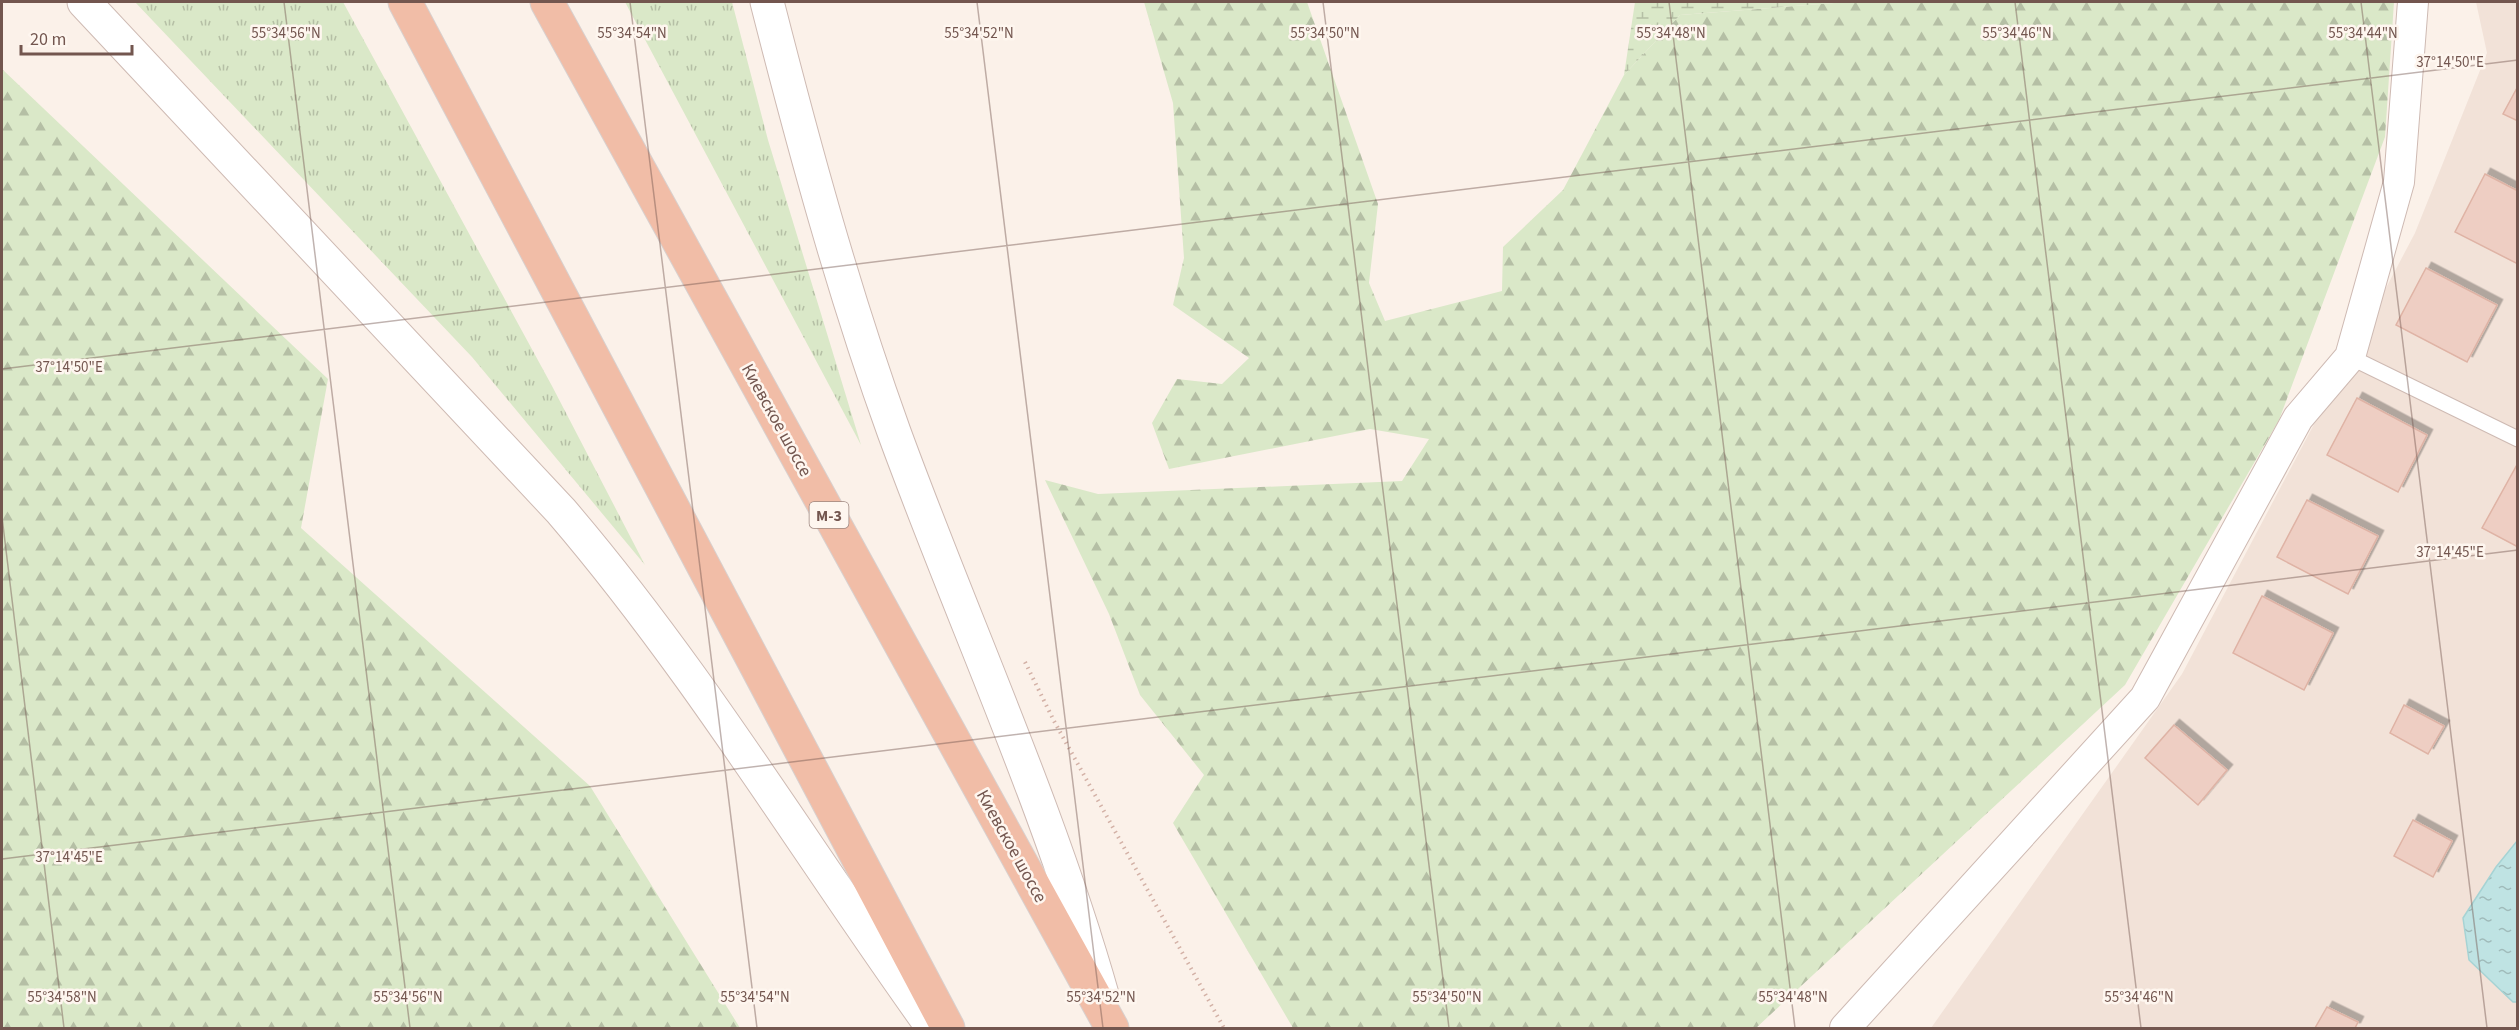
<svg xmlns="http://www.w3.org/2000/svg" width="2519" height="1030" font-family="'Source Sans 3',sans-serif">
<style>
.residential{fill:#f2e2d8}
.grass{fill:url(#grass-tufts)}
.forest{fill:url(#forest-firs)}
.wetland{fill:url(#wetland-marsh)}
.water{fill:url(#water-ripples);stroke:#a6d3d4;stroke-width:1.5}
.building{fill:#eecec3;stroke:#dfb3a5;stroke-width:1.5;filter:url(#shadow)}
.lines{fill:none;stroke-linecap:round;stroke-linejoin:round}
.service-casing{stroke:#cebab3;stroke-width:17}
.minor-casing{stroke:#cebab3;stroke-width:32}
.tertiary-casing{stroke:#cebab3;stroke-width:35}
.trunk-casing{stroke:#d8d0ce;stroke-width:35}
.path{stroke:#d3b1a6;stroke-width:4;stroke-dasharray:1.5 4.5;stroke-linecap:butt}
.service{stroke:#fff;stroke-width:15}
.minor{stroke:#fff;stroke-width:30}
.tertiary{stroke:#fff;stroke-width:33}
.trunk{stroke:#f1bda7;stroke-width:33}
.ticks{fill:none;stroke:#73564f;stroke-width:1.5;stroke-opacity:0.45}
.labels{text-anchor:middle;stroke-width:5;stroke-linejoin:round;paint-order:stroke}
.shield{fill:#fef6ef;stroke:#9d867f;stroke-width:1.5}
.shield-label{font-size:16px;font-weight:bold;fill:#73564f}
.street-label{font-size:18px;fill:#73564f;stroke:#fef6ef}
.ticks-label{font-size:15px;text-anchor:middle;fill:#73564f;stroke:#fef6ef;stroke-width:5;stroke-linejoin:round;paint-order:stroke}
</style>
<defs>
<pattern id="grass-tufts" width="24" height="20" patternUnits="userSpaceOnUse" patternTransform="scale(1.5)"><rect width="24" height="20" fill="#dae8c8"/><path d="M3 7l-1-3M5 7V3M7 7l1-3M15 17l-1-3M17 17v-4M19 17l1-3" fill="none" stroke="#b5bfa5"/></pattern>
<pattern id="forest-firs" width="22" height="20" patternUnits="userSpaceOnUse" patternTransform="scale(1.5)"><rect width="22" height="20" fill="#dae8c8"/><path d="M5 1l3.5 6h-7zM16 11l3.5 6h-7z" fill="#b5bfa5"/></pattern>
<pattern id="wetland-marsh" width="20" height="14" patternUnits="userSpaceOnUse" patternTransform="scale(1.5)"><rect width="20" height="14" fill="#dae8c8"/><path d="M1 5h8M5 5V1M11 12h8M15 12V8" fill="none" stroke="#b5bfa5"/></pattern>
<pattern id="water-ripples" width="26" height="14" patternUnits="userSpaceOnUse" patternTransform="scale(1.5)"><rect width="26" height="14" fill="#bfe3e3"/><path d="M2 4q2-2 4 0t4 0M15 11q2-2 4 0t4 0" fill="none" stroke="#a0bbba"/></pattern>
<filter id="shadow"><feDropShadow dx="5.5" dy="-5.5" stdDeviation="0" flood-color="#0004"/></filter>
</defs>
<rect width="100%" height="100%" fill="#fbf1e9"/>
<path class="residential" d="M 2476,2 L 2517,2 L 2517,1028 L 1931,1028 L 2182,674 L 2415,233 L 2487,53 Z"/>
<path class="grass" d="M 135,2 L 343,2 L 552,386 L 645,565 L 472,357 Z
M 625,2 L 732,2 L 768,140 L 861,445 Z"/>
<path class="forest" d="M 1144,2 L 1307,2 L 1378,204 L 1369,283 L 1385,321 L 1502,291 L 1503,247 L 1563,190 L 1624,75 L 1680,15 L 1847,2 L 2394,2 L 2385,137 L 2279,420 L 2125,685 L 1756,1028 L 1293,1028 L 1173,823 L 1204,775 L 1140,695 L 1109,614 L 1045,480 L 1098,494 L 1402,481 L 1429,439 L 1370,429 L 1169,469 L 1152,423 L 1177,379 L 1222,384 L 1249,358 L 1173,305 L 1184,258 L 1173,103 Z
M 2,69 L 328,379 L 301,528 L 590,786 L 740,1028 L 2,1028 Z"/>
<path class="wetland" d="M 1635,2 L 1847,2 L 1680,15 L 1624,75 Z"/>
<path class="water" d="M 2517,841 L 2517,1002 L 2513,1002 L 2469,960 L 2463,918 L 2496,867 Z"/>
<path class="building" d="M 2518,86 L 2518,121 L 2503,114 Z
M 2485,174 L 2518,191 L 2518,264 L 2455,232 Z
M 2426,268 L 2497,305 L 2467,362 L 2396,325 Z
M 2357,398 L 2427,435 L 2398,492 L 2327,455 Z
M 2518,463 L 2518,547 L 2482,528 Z
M 2307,500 L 2378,536 L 2348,594 L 2277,557 Z
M 2262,596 L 2333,633 L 2304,690 L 2233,653 Z
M 2404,705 L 2444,726 L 2428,754 L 2390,733 Z
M 2174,725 L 2227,770 L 2198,805 L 2145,758 Z
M 2413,820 L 2452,841 L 2433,877 L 2394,856 Z
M 2327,1007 L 2358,1022 L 2355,1028 L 2315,1028 Z"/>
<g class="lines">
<defs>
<path id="service" d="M 2350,357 L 2518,439"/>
<path id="minor" d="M 1845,1028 L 2145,698 L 2298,418 L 2350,357 L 2399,182 L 2413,2"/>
<path id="tertiary" d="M 84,2 L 561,511 C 699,672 809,856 933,1028
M 767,2 C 804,147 843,291 894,432 C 963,621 1048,804 1103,998"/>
<path id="trunk" d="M 405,2 L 948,1028
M 547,2 L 1112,1028"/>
</defs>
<use href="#service" class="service-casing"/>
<use href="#minor" class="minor-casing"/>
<use href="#tertiary" class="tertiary-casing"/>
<use href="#trunk" class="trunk-casing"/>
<path class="path" d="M 1025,662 L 1054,721 L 1224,1028"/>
<use href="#service" class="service"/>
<use href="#minor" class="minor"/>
<use href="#tertiary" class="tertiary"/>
<use href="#trunk" class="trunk"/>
</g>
<path class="ticks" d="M 284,2 L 410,1028M 630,2 L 757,1028M 977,2 L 1103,1028M 1323,2 L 1449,1028M 1669,2 L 1795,1028M 2015,2 L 2141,1028M 2361,2 L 2487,1028M 2,369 L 2518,60M 2,517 L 64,1028M 2,859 L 2518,550"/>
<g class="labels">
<rect class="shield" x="809.5" y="502" width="39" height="26" rx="4.5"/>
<g class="shield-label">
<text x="829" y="521">М-3</text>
</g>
<g class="street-label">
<text transform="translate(777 420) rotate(61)" y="6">Киевское шоссе</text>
<text transform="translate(1012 846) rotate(61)" y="6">Киевское шоссе</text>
</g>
</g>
<g class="ticks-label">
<text x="286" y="38">55°34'56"N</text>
<text x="632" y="38">55°34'54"N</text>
<text x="979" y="38">55°34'52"N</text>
<text x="1325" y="38">55°34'50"N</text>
<text x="1671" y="38">55°34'48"N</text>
<text x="2017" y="38">55°34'46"N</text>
<text x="2363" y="38">55°34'44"N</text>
<text x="2450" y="67">37°14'50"E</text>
<text x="69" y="372">37°14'50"E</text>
<text x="2450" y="557">37°14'45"E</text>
<text x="69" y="862">37°14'45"E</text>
<text x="62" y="1002">55°34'58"N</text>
<text x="408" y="1002">55°34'56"N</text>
<text x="755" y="1002">55°34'54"N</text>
<text x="1101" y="1002">55°34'52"N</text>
<text x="1447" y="1002">55°34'50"N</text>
<text x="1793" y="1002">55°34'48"N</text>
<text x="2139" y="1002">55°34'46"N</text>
</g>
<rect width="2519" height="1030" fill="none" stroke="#73564f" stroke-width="6"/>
<path d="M21 45v9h111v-9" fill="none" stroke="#73564f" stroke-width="3"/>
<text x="30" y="45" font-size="18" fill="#73564f" stroke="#fef6ef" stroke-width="4.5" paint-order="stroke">20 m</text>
</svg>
